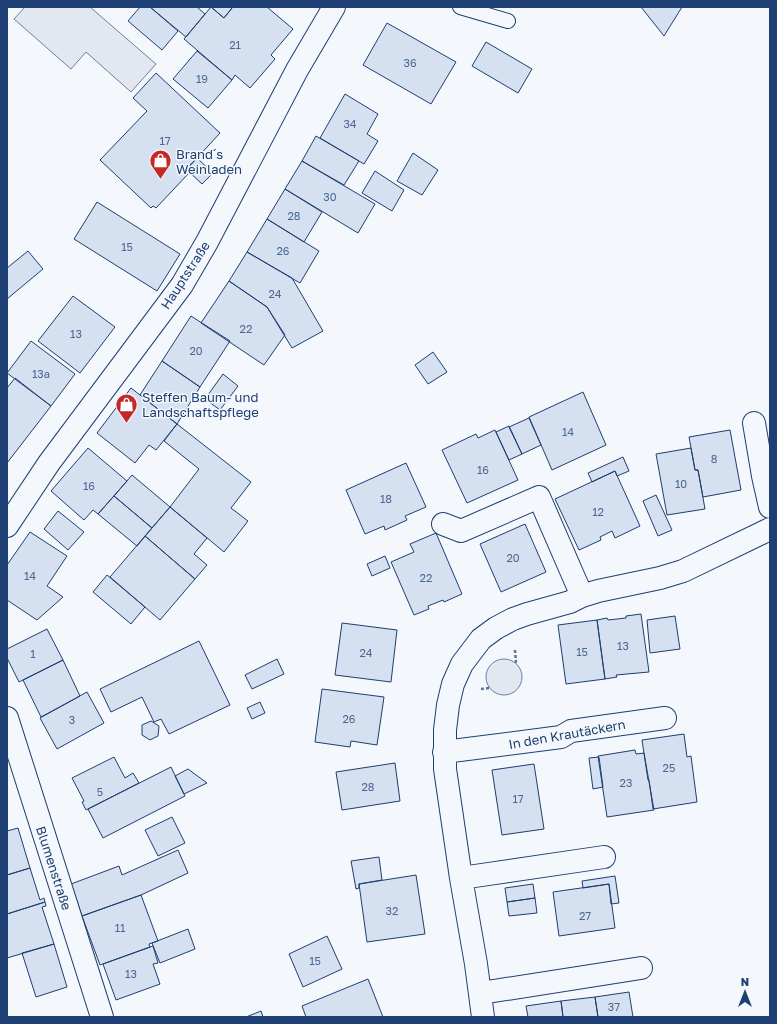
<svg xmlns="http://www.w3.org/2000/svg" width="777" height="1024" font-family="'Golos Text',sans-serif">
<style>
.parking{fill:#e3e8f0;stroke:#687fa3}
.building{fill:#d5e0f0;stroke:#1d3f73}
.lines{fill:none;stroke-linecap:round;stroke-linejoin:round}
.lane-casing{stroke:#1d3f73;stroke-width:16}
.street-casing{stroke:#1d3f73;stroke-width:24}
.secondary-casing{stroke:#1d3f73;stroke-width:24}
.path{stroke:#5e769c;stroke-width:2.5;stroke-dasharray:3 2;stroke-linecap:butt}
.lane{stroke:#f4f7fb;stroke-width:14}
.street{stroke:#f4f7fb;stroke-width:22}
.secondary{stroke:#f4f7fb;stroke-width:22}
.labels{text-anchor:middle;stroke-width:3;stroke-linejoin:round;paint-order:stroke}
.number-label{font-size:11px;fill:#4b6792}
.poi-label{font-size:13px;fill:#1d3f73;stroke:#f4f7fb;text-anchor:start}
.street-label{font-size:13px;fill:#1d3f73;stroke:#f4f7fb}
</style>
<rect width="100%" height="100%" fill="#f4f7fb"/>
<path class="parking" d="M 25,7 L 90,7 L 156,64 L 131,92 L 86,52 L 71,69 L 14,19 Z
M486 677a18 18 0 1 1 36 0a18 18 0 1 1-36 0Z"/>
<path class="building" d="M 140,7 L 150,7 L 178,31 L 162,50 L 128,21 Z
M 150,7 L 197,7 L 205,14 L 186,37 Z
M 211,7 L 224,18 L 232,8 L 231,7 L 267,7 L 293,29 L 271,55 L 275,59 L 250,88 L 235,75 L 232,80 L 184,39 Z
M 211,7 L 231,7 L 232,8 L 224,18 Z
M 641,7 L 682,7 L 664,36 Z
M 387,23 L 456,62 L 431,104 L 363,65 Z
M 486,42 L 532,69 L 518,93 L 472,66 Z
M 197,51 L 232,80 L 208,108 L 173,79 Z
M 156,73 L 220,133 L 186,170 L 189,173 L 156,208 L 153,206 L 151,208 L 100,160 L 147,111 L 133,98 Z
M 345,94 L 378,114 L 367,134 L 378,141 L 364,164 L 320,138 Z
M 316,136 L 359,161 L 344,185 L 302,161 Z
M 413,153 L 438,170 L 422,195 L 397,181 Z
M 197,158 L 213,173 L 202,184 L 186,169 Z
M 302,161 L 375,204 L 358,233 L 285,189 Z
M 375,171 L 404,190 L 392,211 L 362,193 Z
M 285,189 L 322,212 L 304,242 L 267,219 Z
M 97,202 L 180,254 L 157,291 L 74,239 Z
M 267,219 L 319,251 L 300,283 L 247,252 Z
M 28,251 L 43,269 L 7,299 L 7,268 Z
M 247,252 L 292,278 L 323,331 L 292,348 L 267,307 L 229,281 Z
M 229,281 L 267,307 L 285,335 L 264,365 L 201,323 Z
M 73,296 L 115,327 L 80,373 L 38,341 Z
M 191,316 L 230,341 L 200,387 L 162,361 Z
M 31,341 L 75,374 L 51,406 L 7,373 Z
M 433,352 L 447,372 L 428,384 L 415,365 Z
M 162,361 L 200,387 L 177,424 L 140,395 Z
M 223,374 L 238,386 L 220,410 L 205,399 Z
M 15,378 L 51,406 L 7,463 L 7,388 Z
M 131,388 L 177,424 L 156,450 L 149,445 L 135,463 L 97,433 Z
M 583,392 L 606,445 L 552,470 L 529,417 Z
M 529,418 L 541,445 L 522,454 L 509,427 Z
M 177,424 L 251,482 L 231,508 L 248,521 L 224,552 L 170,507 L 199,469 L 164,441 Z
M 509,426 L 522,454 L 509,460 L 496,432 Z
M 495,430 L 518,480 L 467,503 L 442,450 L 476,434 L 478,438 Z
M 730,430 L 741,490 L 703,497 L 698,470 L 695,470 L 689,437 Z
M 88,448 L 127,481 L 98,514 L 93,510 L 84,520 L 51,491 Z
M 691,448 L 695,470 L 698,470 L 705,509 L 667,515 L 656,454 Z
M 623,457 L 629,471 L 617,476 L 615,471 L 592,482 L 588,473 Z
M 406,463 L 426,507 L 405,516 L 407,520 L 385,530 L 384,526 L 365,534 L 346,490 Z
M 615,471 L 640,526 L 615,538 L 612,531 L 600,537 L 601,540 L 579,550 L 555,499 Z
M 132,475 L 170,507 L 152,528 L 114,496 Z
M 656,495 L 672,530 L 658,536 L 643,501 Z
M 114,496 L 152,528 L 137,546 L 98,514 Z
M 170,507 L 207,538 L 194,554 L 207,565 L 195,579 L 145,536 Z
M 58,511 L 84,532 L 68,550 L 44,529 Z
M 525,524 L 546,572 L 501,592 L 480,544 Z
M 30,532 L 67,556 L 47,586 L 63,597 L 37,620 L 7,600 L 7,565 Z
M 436,533 L 462,594 L 444,602 L 443,600 L 428,606 L 429,609 L 414,615 L 391,562 L 414,552 L 410,544 Z
M 145,536 L 195,579 L 160,620 L 110,577 Z
M 385,556 L 390,568 L 372,576 L 367,564 Z
M 107,575 L 145,607 L 131,624 L 93,592 Z
M 641,614 L 649,672 L 616,675 L 617,677 L 605,679 L 597,620 L 607,618 L 608,620 L 626,618 L 626,616 Z
M 675,616 L 680,649 L 650,653 L 647,620 Z
M 597,620 L 605,679 L 566,684 L 558,625 Z
M 342,623 L 397,630 L 391,682 L 335,675 Z
M 47,629 L 63,660 L 19,682 L 7,658 L 7,649 Z
M 199,641 L 230,705 L 169,734 L 161,719 L 154,722 L 142,697 L 111,712 L 100,689 Z
M 277,659 L 284,674 L 252,689 L 245,675 Z
M 63,660 L 80,696 L 41,717 L 23,680 Z
M 322,689 L 384,697 L 377,745 L 351,741 L 350,747 L 315,742 Z
M 87,692 L 104,723 L 57,749 L 40,718 Z
M 260,702 L 265,713 L 252,719 L 247,708 Z
M 151,721 L 159,726 L 158,736 L 150,740 L 142,735 L 142,725 Z
M 684,734 L 687,757 L 691,756 L 697,802 L 653,809 L 649,780 L 648,780 L 642,740 Z
M 635,750 L 636,754 L 644,753 L 654,810 L 607,817 L 598,756 Z
M 114,757 L 125,778 L 133,773 L 139,783 L 86,810 L 82,802 L 84,801 L 72,778 Z
M 599,757 L 603,787 L 593,789 L 589,758 Z
M 395,763 L 400,801 L 342,810 L 336,772 Z
M 534,764 L 544,829 L 502,835 L 492,770 Z
M 171,767 L 185,796 L 103,838 L 88,809 Z
M 188,769 L 207,783 L 184,794 L 175,776 Z
M 172,817 L 185,843 L 158,856 L 145,830 Z
M 18,828 L 30,868 L 7,875 L 7,831 Z
M 178,850 L 188,873 L 141,895 L 82,916 L 71,884 L 119,866 L 122,875 Z
M 379,857 L 382,880 L 359,884 L 359,888 L 356,889 L 351,861 Z
M 30,868 L 40,900 L 44,898 L 45,902 L 7,914 L 7,875 Z
M 416,875 L 425,934 L 367,942 L 359,884 Z
M 615,876 L 619,903 L 611,904 L 609,884 L 583,888 L 582,881 Z
M 533,884 L 535,898 L 507,902 L 505,888 Z
M 609,884 L 615,928 L 559,936 L 553,892 Z
M 141,895 L 158,941 L 149,944 L 150,947 L 100,965 L 82,916 Z
M 535,898 L 537,913 L 509,916 L 507,902 Z
M 45,902 L 46,906 L 42,907 L 54,944 L 7,958 L 7,914 Z
M 188,929 L 195,949 L 160,963 L 152,943 Z
M 327,936 L 342,969 L 303,987 L 289,954 Z
M 54,944 L 67,987 L 36,997 L 22,953 Z
M 153,946 L 158,963 L 153,964 L 160,984 L 116,1000 L 103,964 Z
M 368,979 L 383,1017 L 306,1017 L 302,1006 Z
M 629,992 L 633,1017 L 598,1017 L 595,997 Z
M 595,997 L 598,1017 L 563,1017 L 561,1001 Z
M 561,1001 L 563,1017 L 528,1017 L 526,1006 Z
M 261,1011 L 263,1017 L 246,1017 Z"/>
<g class="lines">
<defs>
<path id="lane" d="M 460,7 L 508,21"/>
<path id="street" d="M 754,423 L 763,476 L 770,507
M 443,524 L 461,531 L 539,497 L 582,596
M 7,718 L 102,1017
M 444,752 L 561,737 L 571,731 L 665,718
M 461,878 L 604,857
M 481,993 L 641,968
M 483,1017 L 476,964 L 461,878 L 445,769 L 445,730 L 448,705 L 453,684 L 462,664 L 481,639 L 496,628 L 513,619 L 527,614 L 570,602 L 582,596 L 598,591 L 660,578 L 683,571 L 770,529"/>
<path id="secondary" d="M 7,526 L 49,463 L 182,285 L 207,242 L 297,70 L 334,7"/>
</defs>
<use href="#lane" class="lane-casing"/>
<use href="#street" class="street-casing"/>
<use href="#secondary" class="secondary-casing"/>
<path class="path" d="M 515,650 L 516,663
M 481,689 L 490,688"/>
<use href="#lane" class="lane"/>
<use href="#street" class="street"/>
<use href="#secondary" class="secondary"/>
</g>
<defs>
<symbol id="shop-pin" viewBox="-11 -11 22 30"><path d="M0 17L-7.5 6A9.5 9.5 0 1 1 7.5 6Z" fill="#c62828" stroke="#f4f7fb"/><path d="M-5-2.5h2.3a2.7 3.5 0 0 1 5.4 0H5L5.5 6h-11ZM-1.5-2.5h3a1.5 2.3 0 0 0-3 0Z" fill="#fff"/></symbol>
</defs>
<g fill-rule="evenodd">
<use href="#shop-pin" x="148" y="148" width="25" height="34"/>
<use href="#shop-pin" x="114" y="392" width="25" height="34"/>
</g>
<g class="labels">
<g class="number-label">
<text x="235" y="49">21</text>
<text x="410" y="67">36</text>
<text x="202" y="83">19</text>
<text x="350" y="128">34</text>
<text x="165" y="145">17</text>
<text x="330" y="201">30</text>
<text x="294" y="220">28</text>
<text x="127" y="251">15</text>
<text x="283" y="255">26</text>
<text x="275" y="298">24</text>
<text x="246" y="333">22</text>
<text x="76" y="338">13</text>
<text x="196" y="355">20</text>
<text x="41" y="378">13a</text>
<text x="568" y="436">14</text>
<text x="714" y="463">8</text>
<text x="483" y="474">16</text>
<text x="681" y="488">10</text>
<text x="89" y="490">16</text>
<text x="386" y="503">18</text>
<text x="598" y="516">12</text>
<text x="513" y="562">20</text>
<text x="30" y="580">14</text>
<text x="426" y="582">22</text>
<text x="623" y="650">13</text>
<text x="582" y="656">15</text>
<text x="366" y="657">24</text>
<text x="33" y="658">1</text>
<text x="349" y="723">26</text>
<text x="72" y="724">3</text>
<text x="669" y="772">25</text>
<text x="626" y="787">23</text>
<text x="368" y="791">28</text>
<text x="100" y="796">5</text>
<text x="518" y="803">17</text>
<text x="392" y="915">32</text>
<text x="585" y="920">27</text>
<text x="120" y="932">11</text>
<text x="315" y="965">15</text>
<text x="131" y="978">13</text>
<text x="614" y="1011">37</text>
</g>
<g class="poi-label">
<text x="176" y="159">Brand´s<tspan x="176" dy="15">Weinladen</tspan></text>
<text x="142" y="402">Steffen Baum- und<tspan x="142" dy="15">Landschaftspflege</tspan></text>
</g>
<g class="street-label">
<text transform="translate(185 275) rotate(-57)" y="5">Hauptstraße</text>
<text transform="translate(567 734) rotate(-10)" y="5">In den Krautäckern</text>
<text transform="translate(54 868) rotate(72)" y="5">Blumenstraße</text>
</g>
</g>
<rect width="777" height="1024" fill="none" stroke="#1d3f73" stroke-width="16"/>
<g transform="translate(745 992)" stroke="#f4f7fb" stroke-width="3" paint-order="stroke">
<path d="M0-3L7 15L0 10L-7 15Z" fill="#1d3f73"/>
<text y="-6" font-size="11" font-weight="bold" text-anchor="middle" fill="#1d3f73">N</text>
</g>
</svg>
